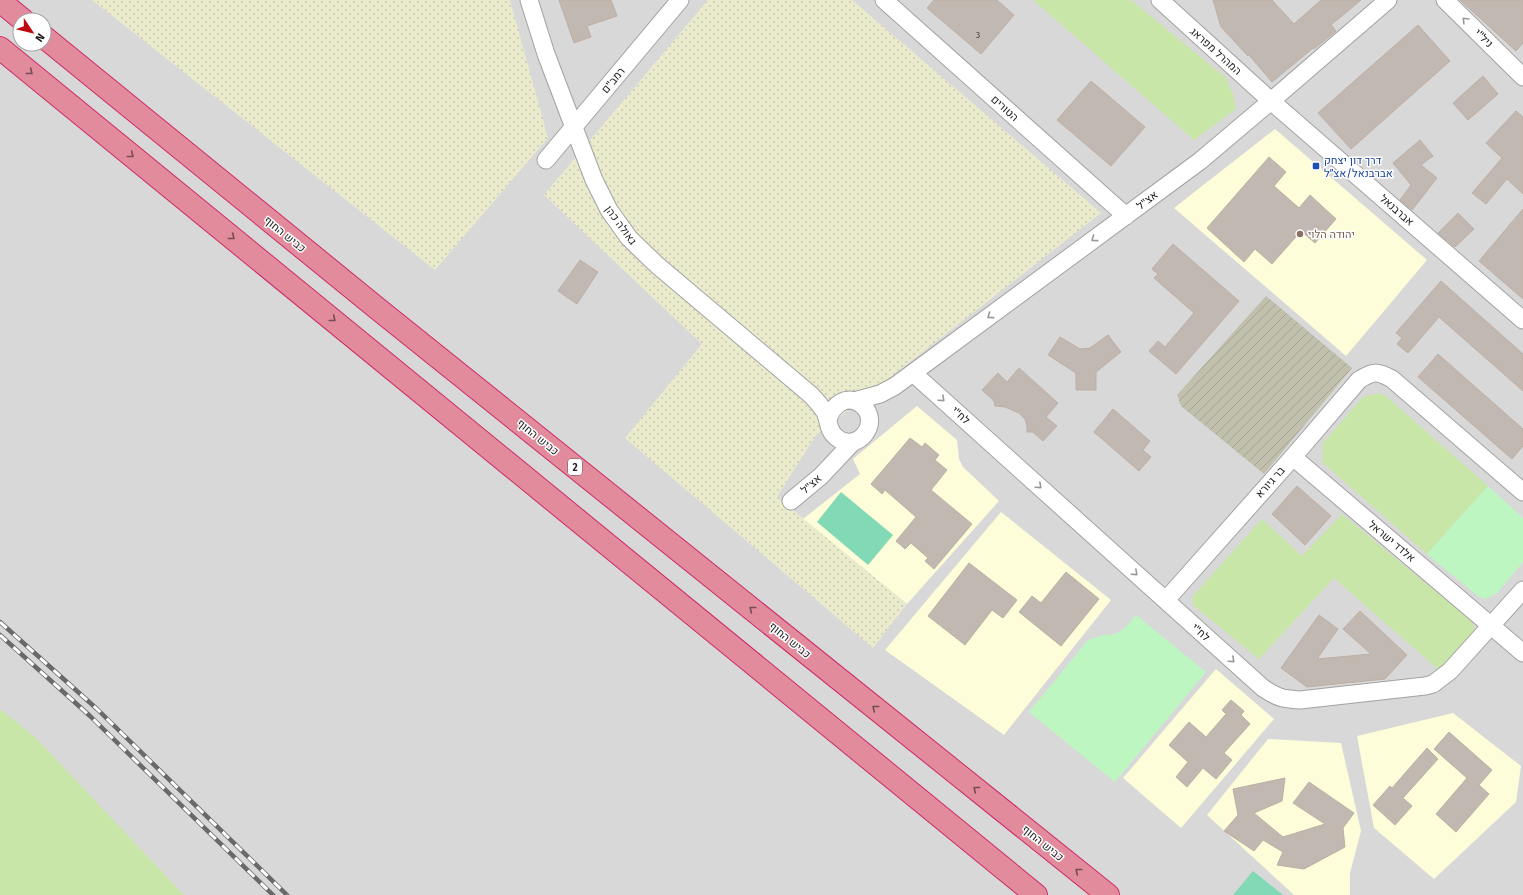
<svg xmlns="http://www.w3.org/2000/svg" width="1523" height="895" font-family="'Fira Sans',Heebo,sans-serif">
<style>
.residential{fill:#d9d8d8;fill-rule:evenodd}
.education{fill:#fdfdd9}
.construction{fill:url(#construction-furrows)}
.farmland{fill:url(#farmland-dots)}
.grass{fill:#c8e6a8}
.park{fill:#bef6c1}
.pitch{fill:#81d9b5}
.building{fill:#c1b8b1;stroke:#bdafa4}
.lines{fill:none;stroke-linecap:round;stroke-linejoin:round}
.minor-casing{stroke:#a2a2a2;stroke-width:19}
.highway-casing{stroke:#ce2a67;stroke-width:24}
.minor{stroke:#fff;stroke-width:17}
.highway{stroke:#e28b9d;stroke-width:22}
.rail-casing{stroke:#696969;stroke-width:4.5}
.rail{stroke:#fff;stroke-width:3;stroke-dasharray:9;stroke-linecap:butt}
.oneway{stroke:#989898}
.oneway2{stroke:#754d56}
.transit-dot{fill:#1a4fb4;stroke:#fff;stroke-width:1.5}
.education-dot{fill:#8d6e63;stroke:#fff;stroke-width:1.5}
.labels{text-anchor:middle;stroke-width:3;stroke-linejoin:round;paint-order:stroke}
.number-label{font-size:9px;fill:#444240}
.shield{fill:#fff;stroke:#5f5f5f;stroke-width:1}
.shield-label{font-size:10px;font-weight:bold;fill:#1b1b1b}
.street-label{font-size:11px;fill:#1b1b1b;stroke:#fff}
.transit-label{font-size:11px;fill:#164399;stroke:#fff;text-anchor:start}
.education-label{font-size:11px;fill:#785e54;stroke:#fff;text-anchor:start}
</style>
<defs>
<pattern id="construction-furrows" width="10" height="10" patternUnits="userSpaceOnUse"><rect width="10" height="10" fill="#c0c0ad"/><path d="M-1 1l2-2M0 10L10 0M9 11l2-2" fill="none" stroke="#a4a494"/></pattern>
<pattern id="farmland-dots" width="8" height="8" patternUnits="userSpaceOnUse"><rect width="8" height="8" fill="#eaebcd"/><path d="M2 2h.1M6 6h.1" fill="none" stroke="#c8c9af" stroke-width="1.8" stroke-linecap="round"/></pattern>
</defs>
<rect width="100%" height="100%" fill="#ede8e1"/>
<path class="residential" d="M 0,0 L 1523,0 L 1523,895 L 0,895 ZM 20,20 L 44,20 L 44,44 L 20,44 Z"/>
<path class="education" d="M 1275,129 L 1427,260 L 1346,356 L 1174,208 Z
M 917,406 L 957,440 L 959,459 L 963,467 L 999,501 L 907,604 L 803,519 L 860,474 L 853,459 Z
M 1001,512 L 1111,600 L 1004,735 L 885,650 Z
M 1216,669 L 1274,719 L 1181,828 L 1123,778 Z
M 1453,713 L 1521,766 L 1516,802 L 1434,879 L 1374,828 L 1357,736 Z
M 1268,739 L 1341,743 L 1361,831 L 1350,873 L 1350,895 L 1294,895 L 1207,815 Z"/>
<path class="construction" d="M 1266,296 L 1352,368 L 1264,474 L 1181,406 L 1177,395 Z"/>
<path class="farmland" d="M 92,0 L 510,0 L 548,138 L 435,270 Z
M 708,0 L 852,0 L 1101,213 L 816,435 L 777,497 L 907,604 L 873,648 L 625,438 L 702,344 L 544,195 Z"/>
<path class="grass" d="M 1033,0 L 1131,0 L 1226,78 L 1233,94 L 1236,109 L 1194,140 Z
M 1379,393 L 1387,397 L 1488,486 L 1427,554 L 1323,463 L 1322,453 L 1323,443 L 1363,397 Z
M 1342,514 L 1470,620 L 1474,626 L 1474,633 L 1440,671 L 1334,578 L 1259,659 L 1193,605 L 1192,597 L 1262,519 L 1302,556 Z
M 0,709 L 35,737 L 184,895 L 0,895 Z"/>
<path class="park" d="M 1488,486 L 1523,518 L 1523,562 L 1497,593 L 1485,599 L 1479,597 L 1427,554 Z
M 1136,615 L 1206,672 L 1115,782 L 1029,712 L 1088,640 L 1104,635 L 1115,634 L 1125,628 Z"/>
<path class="pitch" d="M 841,492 L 893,535 L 868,565 L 817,522 Z
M 1253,871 L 1283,895 L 1233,895 Z"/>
<path class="building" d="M 559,0 L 611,0 L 617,16 L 587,26 L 591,37 L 574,43 Z
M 934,0 L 997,0 L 1014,15 L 981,54 L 927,8 Z
M 1213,0 L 1272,0 L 1294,24 L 1321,0 L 1361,0 L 1331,25 L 1336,31 L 1314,49 L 1313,48 L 1272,82 L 1249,55 L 1248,56 L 1221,27 Z
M 1460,0 L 1523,0 L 1523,43 L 1516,51 Z
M 1418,25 L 1450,61 L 1351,149 L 1318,113 Z
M 1483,76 L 1498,94 L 1468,120 L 1453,103 Z
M 1091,81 L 1145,127 L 1111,166 L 1057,120 Z
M 1516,111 L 1523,117 L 1523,194 L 1507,179 L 1486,204 L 1472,193 L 1502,158 L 1486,143 Z
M 1420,140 L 1433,156 L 1421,165 L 1437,178 L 1412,210 L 1400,200 L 1411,185 L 1393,163 Z
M 1269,157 L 1286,172 L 1274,186 L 1299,208 L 1310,195 L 1336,219 L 1315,243 L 1301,231 L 1272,264 L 1255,249 L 1244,262 L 1207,228 Z
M 1523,209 L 1523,299 L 1479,261 Z
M 1458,213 L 1474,229 L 1455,247 L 1438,233 Z
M 1173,244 L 1239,301 L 1176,374 L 1149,351 L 1158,341 L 1165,347 L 1194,313 L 1154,278 L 1158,274 L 1152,269 Z
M 580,260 L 598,272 L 577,304 L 558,291 Z
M 1441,281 L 1523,354 L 1523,391 L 1439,317 L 1408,353 L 1397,344 L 1402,338 L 1396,333 Z
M 1108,335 L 1121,352 L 1096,372 L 1096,390 L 1076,390 L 1076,373 L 1048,355 L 1060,337 L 1080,349 L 1090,348 Z
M 1438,354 L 1523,429 L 1523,446 L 1512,459 L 1418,377 Z
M 1019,368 L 1058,403 L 1046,417 L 1057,426 L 1043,441 L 1033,432 L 1027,432 L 1027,426 L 1025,419 L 1019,413 L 1005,407 L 995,406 L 994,401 L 982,390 L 998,373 L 1007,382 Z
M 1113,409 L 1150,441 L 1143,450 L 1151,457 L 1139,471 L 1094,432 Z
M 910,438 L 922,447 L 925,443 L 939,455 L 935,460 L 947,470 L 931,490 L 972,524 L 934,569 L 925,561 L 928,558 L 911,543 L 905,549 L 896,541 L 916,517 L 885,490 L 882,494 L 871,484 Z
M 1297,486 L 1331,516 L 1305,545 L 1272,514 Z
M 969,563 L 1017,600 L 1003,618 L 992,610 L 965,645 L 928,616 Z
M 1066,572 L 1099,599 L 1061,646 L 1019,612 L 1032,596 L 1041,603 Z
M 1360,611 L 1407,655 L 1385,679 L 1307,687 L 1281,668 L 1319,615 L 1338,629 L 1317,659 L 1371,654 L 1343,629 Z
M 1231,700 L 1244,711 L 1241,715 L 1250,724 L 1224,753 L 1232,760 L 1216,779 L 1203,768 L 1187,787 L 1176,777 L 1188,762 L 1169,745 L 1189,722 L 1206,737 L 1226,714 L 1222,710 Z
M 1449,732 L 1492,770 L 1479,785 L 1489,794 L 1456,832 L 1436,814 L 1467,778 L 1434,749 Z
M 1427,748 L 1438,759 L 1403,798 L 1412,806 L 1395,825 L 1373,805 L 1390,786 L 1392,788 Z
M 1285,778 L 1282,801 L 1254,813 L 1283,837 L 1325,824 L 1293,803 L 1309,782 L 1354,813 L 1343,828 L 1345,847 L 1304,869 L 1277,865 L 1283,852 L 1263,840 L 1254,851 L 1224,831 L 1238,815 L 1233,789 Z"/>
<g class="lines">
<defs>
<path id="minor" d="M 529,0 L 546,54 L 594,180 L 609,210 L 629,238 L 657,265 L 811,395 C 816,400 821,406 825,412 C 829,421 828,431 836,437 C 856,455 883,423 862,405 C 848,393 831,405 828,421
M 884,0 L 1126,216
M 1160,0 L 1271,101 L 1523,320
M 1445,0 L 1523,77
M 546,160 L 680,0
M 913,373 L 1263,688 C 1278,698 1283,699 1300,700 L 1425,686 L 1433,684 L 1450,671 L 1523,590
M 854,401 L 880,394 L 895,386 L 1200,161 L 1271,101 L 1388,0
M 1293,457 L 1523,653
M 791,501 L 821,476 L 853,442
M 1166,600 L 1293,457 L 1359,380 C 1373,371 1377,371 1392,379 L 1523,492"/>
<path id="highway" d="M 0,1 L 23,20
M 44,37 L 378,309 L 1108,895
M 0,48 L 1036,895"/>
</defs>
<use href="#minor" class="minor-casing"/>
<use href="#highway" class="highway-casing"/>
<use href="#minor" class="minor"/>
<use href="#highway" class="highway"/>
<defs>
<path id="rail" d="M 0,622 L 97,709 L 287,895
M 0,635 L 90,716 L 273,895"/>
</defs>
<use href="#rail" class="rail-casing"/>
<use href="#rail" class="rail"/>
</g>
<defs><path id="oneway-chevron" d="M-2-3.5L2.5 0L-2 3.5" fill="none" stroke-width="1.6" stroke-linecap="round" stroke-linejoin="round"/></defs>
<g class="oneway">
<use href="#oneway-chevron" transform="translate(1465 20) rotate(-135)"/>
<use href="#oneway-chevron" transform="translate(1094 239) rotate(144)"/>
<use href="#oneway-chevron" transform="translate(990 316) rotate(144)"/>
<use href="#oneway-chevron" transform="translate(942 399) rotate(42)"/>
<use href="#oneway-chevron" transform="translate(1039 486) rotate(42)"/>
<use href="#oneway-chevron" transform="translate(1135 573) rotate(42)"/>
<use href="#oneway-chevron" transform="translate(1232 660) rotate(42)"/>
</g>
<g class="oneway2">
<use href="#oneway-chevron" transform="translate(30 72) rotate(39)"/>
<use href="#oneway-chevron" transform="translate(131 155) rotate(39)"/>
<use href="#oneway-chevron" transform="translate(232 237) rotate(39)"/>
<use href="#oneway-chevron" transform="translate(333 319) rotate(39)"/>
<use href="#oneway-chevron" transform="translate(752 609) rotate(-141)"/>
<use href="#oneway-chevron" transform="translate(875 708) rotate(-141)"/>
<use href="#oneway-chevron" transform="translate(976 789) rotate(-141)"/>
<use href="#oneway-chevron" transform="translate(1078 871) rotate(-141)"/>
</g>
<rect class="transit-dot" x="1312" y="162" width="8" height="8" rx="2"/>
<circle class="education-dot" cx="1300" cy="234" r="4"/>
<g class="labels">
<g class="number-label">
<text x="978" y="38">3</text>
</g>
<rect class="shield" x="568" y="459" width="14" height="16" rx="3"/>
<g class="shield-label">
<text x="575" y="471">2</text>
</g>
<g class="street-label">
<text transform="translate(1484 38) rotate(45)" y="4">ניל"י</text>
<text transform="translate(1216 51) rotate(42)" y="4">המהרל מפראג</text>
<text transform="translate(613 80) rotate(-50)" y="4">רמב"ם</text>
<text transform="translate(1005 108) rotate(42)" y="4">הטורים</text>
<text transform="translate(1147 200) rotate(-37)" y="4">אצ"ל</text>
<text transform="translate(1397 210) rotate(41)" y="4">אברבנאל</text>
<text transform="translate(621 225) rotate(54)" y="4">גאולה כהן</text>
<text transform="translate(285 234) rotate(39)" y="4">כביש החוף</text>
<text transform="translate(961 415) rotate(42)" y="4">לח"י</text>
<text transform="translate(538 437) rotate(39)" y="4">כביש החוף</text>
<text transform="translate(1270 482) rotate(-48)" y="4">בר גיורא</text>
<text transform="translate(811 484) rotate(-41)" y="4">אצ"ל</text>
<text transform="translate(1392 541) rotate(40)" y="4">אלדד ישראל</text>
<text transform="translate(1201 632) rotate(42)" y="4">לח"י</text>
<text transform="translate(790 640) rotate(39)" y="4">כביש החוף</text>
<text transform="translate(1043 843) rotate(39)" y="4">כביש החוף</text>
</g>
<g class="transit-label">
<text x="1324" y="164">דרך דון יצחק<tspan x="1324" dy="13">אברבנאל/אצ״ל</tspan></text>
</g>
<g class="education-label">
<text x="1308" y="238">יהודה הלוי</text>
</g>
</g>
<g transform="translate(32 32) rotate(125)"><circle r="19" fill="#ffffff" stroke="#a4a4a4"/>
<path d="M0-3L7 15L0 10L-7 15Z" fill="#bf080d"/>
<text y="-6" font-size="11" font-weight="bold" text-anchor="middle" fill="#1b1b1b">N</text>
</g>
</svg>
